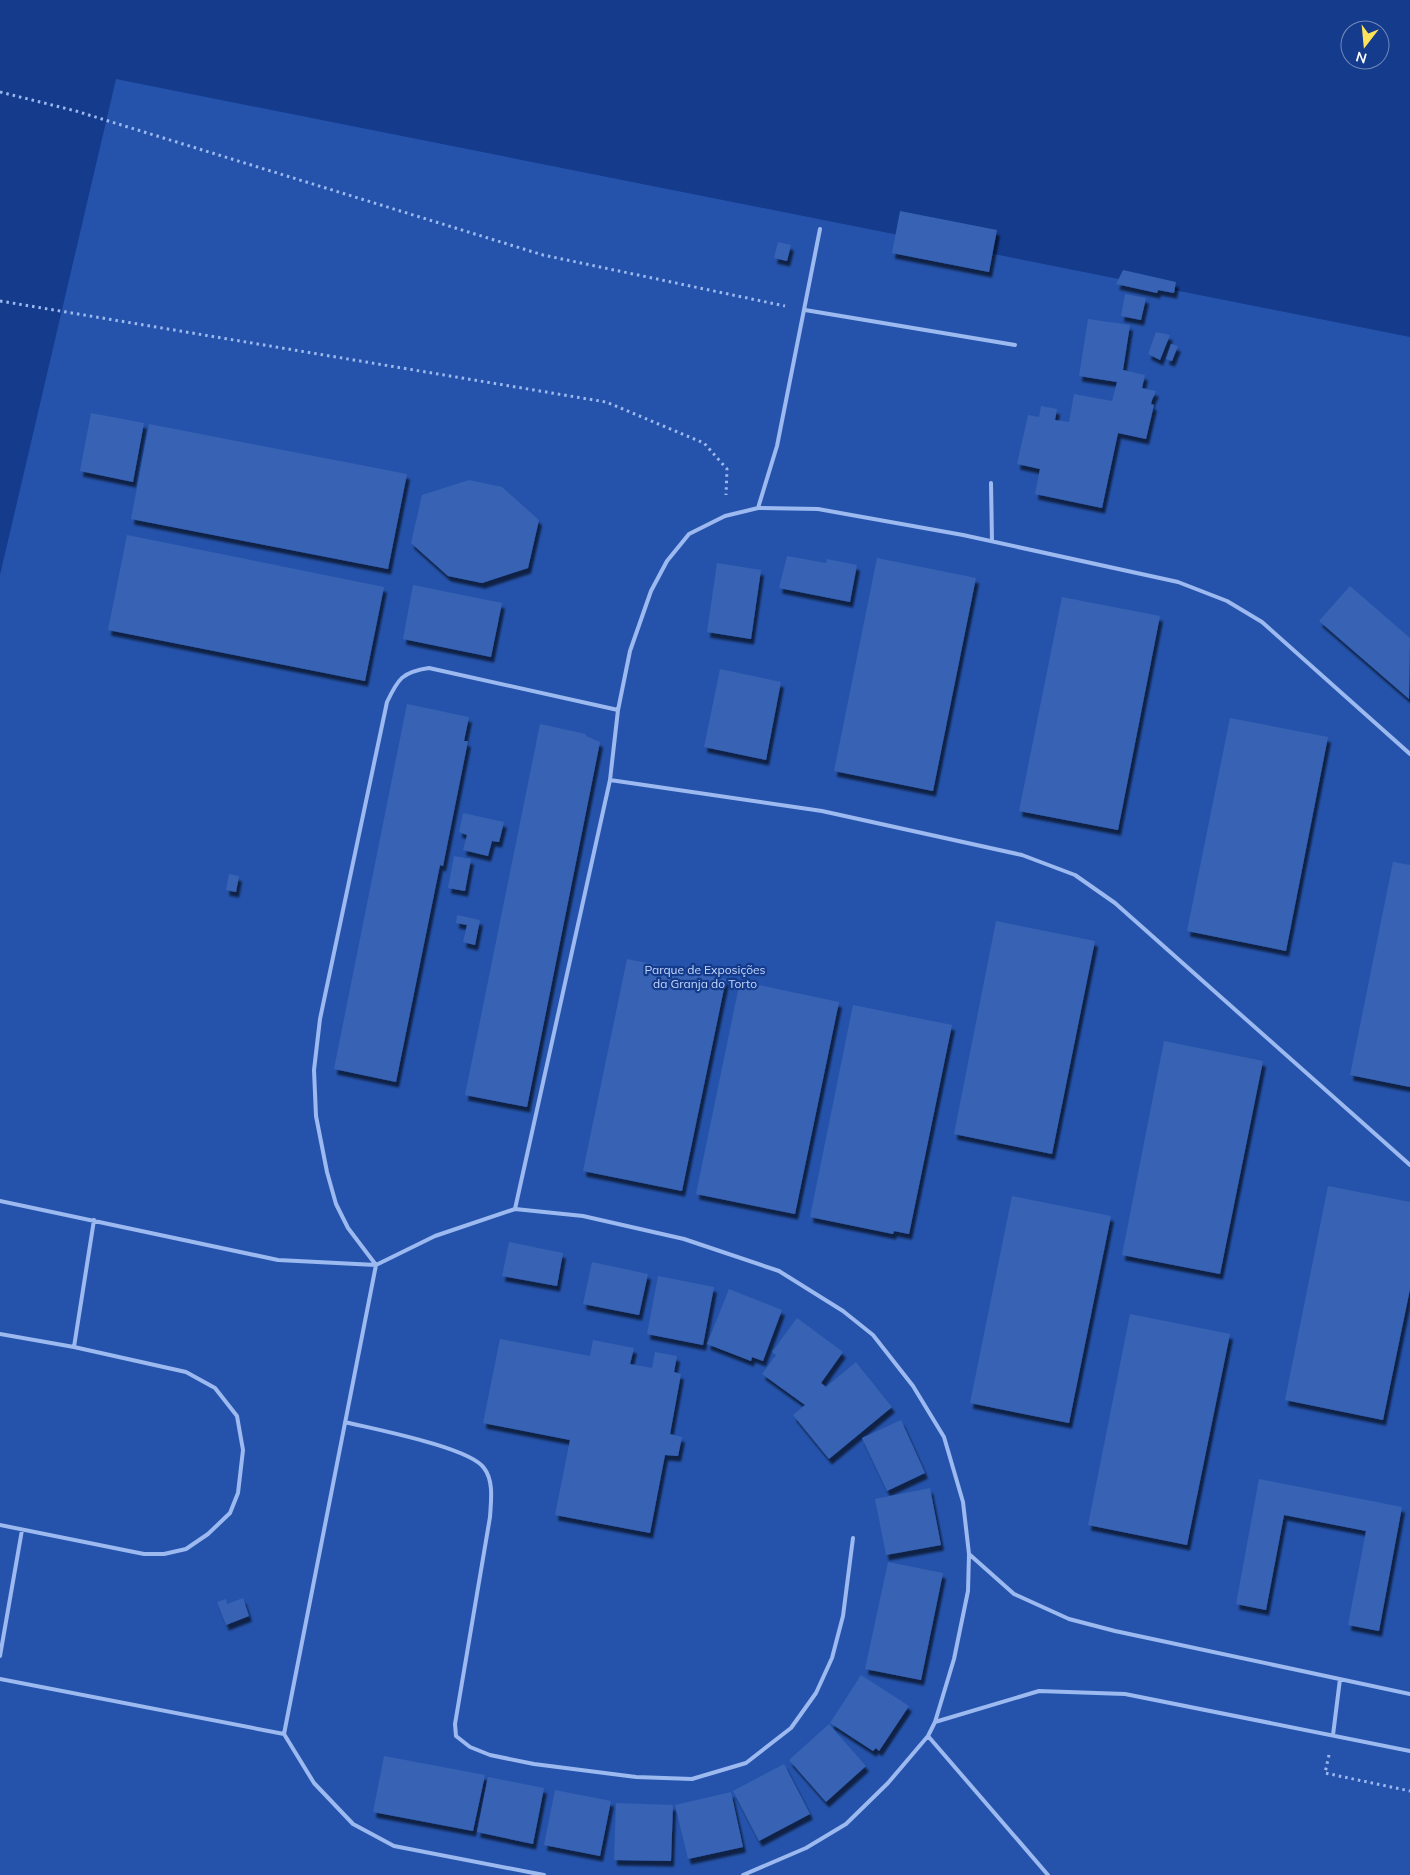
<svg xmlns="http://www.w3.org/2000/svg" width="1410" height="1875" font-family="Mulish,sans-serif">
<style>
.green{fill:#2553ab}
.building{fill:#3762b3;filter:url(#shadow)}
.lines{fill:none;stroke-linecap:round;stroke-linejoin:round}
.path{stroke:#9cb9f0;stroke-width:3;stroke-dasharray:2.5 4;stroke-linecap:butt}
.lane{stroke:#9cb9f0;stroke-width:4}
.labels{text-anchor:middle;stroke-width:4.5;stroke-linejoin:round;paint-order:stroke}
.park-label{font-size:12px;fill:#c3d6fc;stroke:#143b8c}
</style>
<defs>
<filter id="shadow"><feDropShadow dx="3" dy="5.5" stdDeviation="1" flood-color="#0009"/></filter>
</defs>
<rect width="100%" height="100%" fill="#143b8c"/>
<path class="green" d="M 116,79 L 1410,337 L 1410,1875 L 0,1875 L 0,575 Z"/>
<path class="building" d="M 900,211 L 997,230 L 989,272 L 892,253 Z
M 778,242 L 791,245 L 787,261 L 774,258 Z
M 1123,270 L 1176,282 L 1174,293 L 1158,290 L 1157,293 L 1116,284 Z
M 1125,294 L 1146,298 L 1141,320 L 1121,316 Z
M 1088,319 L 1130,325 L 1123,370 L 1145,375 L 1142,388 L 1156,391 L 1152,400 L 1151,404 L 1154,405 L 1146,439 L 1118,433 L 1102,508 L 1035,494 L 1040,469 L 1017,464 L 1028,415 L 1039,417 L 1041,406 L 1057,409 L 1055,420 L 1069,422 L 1074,394 L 1112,401 L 1117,382 L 1079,376 Z
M 1156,332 L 1170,335 L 1160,360 L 1148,354 Z
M 1171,344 L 1178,346 L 1172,361 L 1166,359 Z
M 91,413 L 144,423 L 133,482 L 80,471 Z
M 149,424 L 407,474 L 388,569 L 131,519 Z
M 469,480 L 502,487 L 539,520 L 528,568 L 482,583 L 448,576 L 411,543 L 422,495 Z
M 127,535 L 384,587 L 365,681 L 108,630 Z
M 787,556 L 826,563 L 827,559 L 857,565 L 850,602 L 779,588 Z
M 877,558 L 976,578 L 933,791 L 834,771 Z
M 717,563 L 761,570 L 751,639 L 707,632 Z
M 413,585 L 502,603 L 491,657 L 403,639 Z
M 1350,586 L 1410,638 L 1409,699 L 1319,621 Z
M 1062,597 L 1160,616 L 1118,830 L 1019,811 Z
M 720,669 L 781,682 L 766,760 L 704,747 Z
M 407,704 L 469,717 L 464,741 L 468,741 L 443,866 L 440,865 L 396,1082 L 334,1069 Z
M 1230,718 L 1328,737 L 1286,951 L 1187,931 Z
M 540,724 L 586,734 L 586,736 L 600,742 L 527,1107 L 465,1095 Z
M 463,813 L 504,822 L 499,842 L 492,841 L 488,856 L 463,850 L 467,835 L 459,832 Z
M 454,856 L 471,859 L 465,891 L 448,888 Z
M 1393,862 L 1410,865 L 1410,1087 L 1350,1075 Z
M 229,874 L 239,876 L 236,892 L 226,890 Z
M 457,915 L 480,920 L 475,945 L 463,942 L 467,925 L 456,923 Z
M 996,921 L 1095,941 L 1052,1154 L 954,1134 Z
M 627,959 L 726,979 L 682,1191 L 583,1171 Z
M 740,981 L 839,1002 L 795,1214 L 696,1194 Z
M 853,1005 L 952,1025 L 909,1234 L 894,1231 L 893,1234 L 810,1217 Z
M 1164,1041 L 1263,1061 L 1220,1274 L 1122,1255 Z
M 1328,1186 L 1410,1202 L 1410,1289 L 1383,1420 L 1285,1400 Z
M 1012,1196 L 1111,1216 L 1069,1423 L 970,1403 Z
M 509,1242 L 563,1253 L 557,1286 L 502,1276 Z
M 592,1262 L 648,1274 L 639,1315 L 583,1304 Z
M 658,1276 L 714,1287 L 703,1345 L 647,1334 Z
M 729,1289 L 782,1310 L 763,1361 L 752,1357 L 751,1361 L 707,1344 Z
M 1130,1314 L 1230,1334 L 1187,1545 L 1088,1525 Z
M 797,1318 L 843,1352 L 821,1383 L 826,1387 L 856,1362 L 892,1407 L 829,1459 L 793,1415 L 805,1405 L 762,1374 L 776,1355 L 772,1352 Z
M 500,1339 L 590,1356 L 593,1340 L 634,1348 L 630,1364 L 652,1368 L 655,1352 L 677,1356 L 674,1372 L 681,1374 L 670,1434 L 682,1437 L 678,1456 L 665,1455 L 650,1533 L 555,1515 L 570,1440 L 483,1423 Z
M 901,1420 L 925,1473 L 887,1491 L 862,1438 Z
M 1259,1479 L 1402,1507 L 1379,1631 L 1348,1625 L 1366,1531 L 1284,1515 L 1266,1610 L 1236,1604 Z
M 930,1488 L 941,1545 L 886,1555 L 875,1499 Z
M 888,1562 L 943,1573 L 921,1680 L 865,1669 Z
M 243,1598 L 249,1616 L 226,1625 L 217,1602 L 226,1599 L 227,1604 Z
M 861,1675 L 909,1706 L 879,1751 L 876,1748 L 873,1751 L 830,1723 Z
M 829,1724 L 866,1766 L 826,1802 L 789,1760 Z
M 384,1756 L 485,1775 L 473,1831 L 373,1812 Z
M 784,1764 L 810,1814 L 759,1841 L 733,1791 Z
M 488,1777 L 544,1788 L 533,1844 L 477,1832 Z
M 555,1790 L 611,1801 L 600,1856 L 544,1845 Z
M 731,1792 L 743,1847 L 688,1859 L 675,1805 Z
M 616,1803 L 673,1805 L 671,1861 L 614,1860 Z"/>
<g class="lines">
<path class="path" d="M 0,92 L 76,111 L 543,255 L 785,306
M 0,301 L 606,402 L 704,443 L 727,469 L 726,495
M 1329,1755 L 1325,1773 L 1410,1791"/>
<path class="lane" d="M 805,310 L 1015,345
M 991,483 L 992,541
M 758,508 L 777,446 L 820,229
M 610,780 L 822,811 L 1022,855 L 1075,875 L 1115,903 L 1410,1165
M 0,1201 L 278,1260 L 376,1265 L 435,1236 L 515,1209 L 583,1216 L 684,1239 L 779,1271 L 843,1311 L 873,1335 L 913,1386 L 944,1437 L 963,1502 L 969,1554 L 968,1591 L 954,1659 L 935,1722 L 928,1736 L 888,1783 L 846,1824 L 806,1848 L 743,1875
M 515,1209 L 610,780 L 618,710 L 630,651 L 651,591 L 667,561 L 689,534 L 725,516 L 758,508 L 818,509 L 963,535 L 1178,582 L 1227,601 L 1262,622 L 1410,754
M 0,1334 L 74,1347 L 186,1372 L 215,1388 L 237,1416 L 243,1450 L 238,1493 L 230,1513 L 208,1534 L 186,1549 L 164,1554 L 144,1554 L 0,1525
M 74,1347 L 94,1220
M 345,1422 C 373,1429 469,1447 484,1468 C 494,1481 491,1501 490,1517 L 455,1724 L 456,1736 L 470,1747 L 490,1755 L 534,1764 L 636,1777 L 692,1779 L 746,1763 L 791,1728 L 816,1693 L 832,1658 L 843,1616 L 853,1538
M 969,1554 L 1014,1594 L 1069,1619 L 1115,1631 L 1410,1694
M 0,1656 L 22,1530
M 0,1679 L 284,1734
M 935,1722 L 1039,1691 L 1125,1694 L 1410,1751
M 1333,1735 L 1340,1679
M 928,1736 L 1048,1875
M 544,1875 L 394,1846 L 353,1824 L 314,1783 L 284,1734 L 376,1265 L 348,1228 L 336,1204 L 327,1172 L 316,1116 L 314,1070 L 320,1019 L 387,702 C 398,679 402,672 429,668 L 618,710"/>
</g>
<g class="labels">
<g class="park-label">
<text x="705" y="974">Parque de Exposições<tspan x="705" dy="14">da Granja do Torto</tspan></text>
</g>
</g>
<g transform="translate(1365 45) rotate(196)"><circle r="24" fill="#143b8c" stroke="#7289ba"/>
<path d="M0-4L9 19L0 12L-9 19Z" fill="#ffe25c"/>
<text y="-8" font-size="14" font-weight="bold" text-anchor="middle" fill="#ffffff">N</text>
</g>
</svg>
